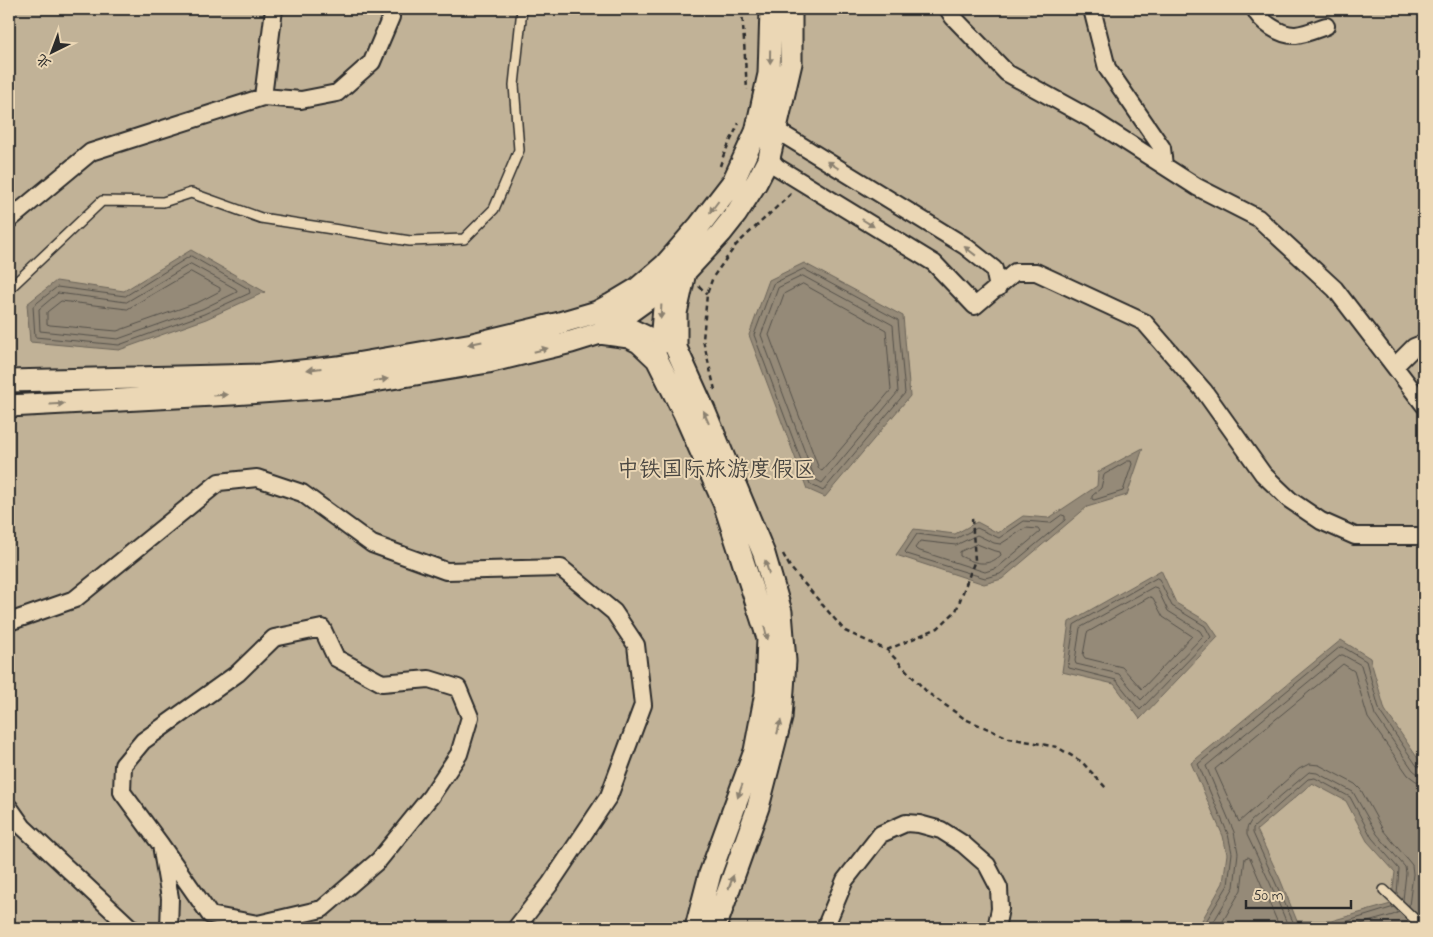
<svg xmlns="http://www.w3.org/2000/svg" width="1433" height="937" font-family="'Indie Flower','LXGW WenKai TC',sans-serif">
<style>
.green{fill:#c1b297;stroke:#766e61}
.water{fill:#958a78;stroke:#6b6459;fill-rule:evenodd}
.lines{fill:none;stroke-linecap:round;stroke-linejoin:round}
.shore{stroke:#55514a;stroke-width:1}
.service-casing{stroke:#2b2b2b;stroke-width:12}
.minor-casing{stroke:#2b2b2b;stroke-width:20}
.tertiary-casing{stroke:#2b2b2b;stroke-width:25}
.path{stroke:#2b2b2b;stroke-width:2.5;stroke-dasharray:5 4;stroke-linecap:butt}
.service{stroke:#ebd7b5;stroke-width:9}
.minor{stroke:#ebd7b5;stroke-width:16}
.tertiary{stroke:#ebd7b5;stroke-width:21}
.oneway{fill:#8b8170}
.labels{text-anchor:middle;stroke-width:4;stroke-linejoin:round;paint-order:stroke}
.park-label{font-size:22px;fill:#494641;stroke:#ebd7b5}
</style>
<rect width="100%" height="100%" fill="#e0cdad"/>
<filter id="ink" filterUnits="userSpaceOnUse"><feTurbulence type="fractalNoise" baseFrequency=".02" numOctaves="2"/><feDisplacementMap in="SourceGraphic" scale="10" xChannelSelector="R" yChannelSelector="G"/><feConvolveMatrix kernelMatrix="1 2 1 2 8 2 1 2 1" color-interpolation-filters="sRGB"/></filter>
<g filter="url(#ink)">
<path class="green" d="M 9,9 L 1424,9 L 1424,928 L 9,928 Z"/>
<path class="water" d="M 191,250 L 265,292 L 206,319 L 119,350 L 30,342 L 27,304 L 56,281 L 124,291 Z
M 804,263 L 903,316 L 910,396 L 825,497 L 807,489 L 749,335 L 769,280 Z
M 1143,448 L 1127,495 L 1087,507 L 1002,579 L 984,584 L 896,555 L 914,529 L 955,534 L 977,522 L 998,533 L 1023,516 L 1049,518 L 1097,486 L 1098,472 Z
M 1161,570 L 1176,603 L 1208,622 L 1218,637 L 1140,719 L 1114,684 L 1062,672 L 1069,622 Z
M 1341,640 L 1370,658 L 1385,710 L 1421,763 L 1424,764 L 1424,927 L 1195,928 L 1201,922 L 1223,883 L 1227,854 L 1223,836 L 1191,763 ZM 1312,783 L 1346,801 L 1367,841 L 1395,872 L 1391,904 L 1331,921 L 1297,921 L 1280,879 L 1257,830 Z"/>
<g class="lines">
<path class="shore" d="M 191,256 L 249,289 L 250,293 L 204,314 L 119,345 L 35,337 L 33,306 L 57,287 L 125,296 Z
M 191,264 L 236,289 L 237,292 L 202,309 L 118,339 L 40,331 L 39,309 L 58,293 L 126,302 Z
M 804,269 L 898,320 L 905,393 L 823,491 L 810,484 L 754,335 L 773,284 Z
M 191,272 L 220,288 L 220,291 L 199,302 L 117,331 L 50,325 L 47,324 L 47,312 L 61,301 L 127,309 Z
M 803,276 L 893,325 L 898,392 L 822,483 L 815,479 L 761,335 L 778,288 Z
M 803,284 L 886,330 L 891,390 L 822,471 L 819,469 L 769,335 L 784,294 Z
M 1128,461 L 1131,461 L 1132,464 L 1123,491 L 1094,500 L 1092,499 L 1092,496 L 1101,488 L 1104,475 Z
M 1062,515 L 1065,516 L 1065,520 L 1000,574 L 985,578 L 907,554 L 905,552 L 917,534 L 955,539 L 977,528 L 999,538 L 1024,521 L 1050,523 Z
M 1026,528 L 1038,529 L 1040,532 L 997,568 L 985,572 L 917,550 L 915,548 L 920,541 L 956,545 L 977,535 L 994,543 L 1000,544 Z
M 977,544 L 992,550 L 1000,552 L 1001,555 C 987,568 975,563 960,556 L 960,552 Z
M 1157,578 L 1159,579 L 1172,606 L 1205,626 L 1211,637 L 1140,710 L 1116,680 L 1069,668 L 1068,666 L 1074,625 Z
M 1154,587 L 1157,588 L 1168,611 L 1200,631 L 1203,636 L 1141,700 L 1119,674 L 1076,664 L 1075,661 L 1080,628 Z
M 1150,597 L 1153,598 L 1163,617 L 1192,636 L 1142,689 L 1122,667 L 1085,658 L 1083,655 L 1087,633 Z
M 1409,906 L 1413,874 L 1412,865 L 1383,830 L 1361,790 L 1355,784 L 1319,765 L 1309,764 L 1299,769 L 1239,822 L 1215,769 L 1343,664 L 1354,671 L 1368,718 L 1408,775 L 1416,781 L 1424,782
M 1394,907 L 1332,926 L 1295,926 L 1253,833 L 1253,828 L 1308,779 L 1315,778 L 1350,797 L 1372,838 L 1399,869 L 1397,894
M 1202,928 L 1228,885 L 1232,853 L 1228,834 L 1198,764 L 1340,647 L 1343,647 L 1366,661 L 1380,712 L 1417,766 L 1424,768
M 1210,928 L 1234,887 L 1238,853 L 1234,832 L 1206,766 L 1341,655 L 1343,655 L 1361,665 L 1375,715 L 1413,770 L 1418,774 L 1424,775
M 1219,928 L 1241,890 L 1245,858 L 1248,857 L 1250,858 L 1280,928
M 1289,928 L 1270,883 L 1247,835 L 1247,828 L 1251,821 L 1309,772 L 1317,773 L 1353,792 L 1377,834 L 1405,867 L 1406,873 L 1403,900
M 1346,928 L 1393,915 L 1399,912"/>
<defs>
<path id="service" d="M 9,289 L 102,201 L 163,202 L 191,193 L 261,218 L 410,241 L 464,239 L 494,209 L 519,150 L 514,85 L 522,9
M 1384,890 L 1424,928"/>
<path id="minor" d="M 948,9 L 953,17 L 1007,73 L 1091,119 L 1197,187 L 1258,218 L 1335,289 L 1424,405
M 1092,9 L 1107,68 L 1162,148 L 1164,166
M 1255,9 C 1260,22 1281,36 1296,35 C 1306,34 1317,29 1326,26
M 263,97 L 301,100 L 337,93 L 372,62 L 391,17 L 389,9
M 776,130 L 965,246 L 994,269 L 998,288
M 769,158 L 777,167 L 934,263 L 975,306 L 1015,272 L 1036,272 L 1144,322 L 1204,391 L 1263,474 L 1290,500 L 1321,521 L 1355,536 L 1424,536
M 9,220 L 91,152 L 263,97 L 274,9
M 610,317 L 667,344
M 657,359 L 664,279
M 1395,366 L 1414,347 L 1424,343
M 9,623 L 12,621 L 75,599 L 219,482 L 257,478 L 302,493 L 372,544 L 446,571 L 561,568 L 614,612 L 636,645 L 643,705 L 609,796 L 550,884 L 516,928
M 9,807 L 23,827 L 131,928
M 161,845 L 210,915 L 258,924 L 322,909 L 379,860 L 431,796 L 459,754 L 470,717 L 458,688 L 429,679 L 382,683 L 336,658 L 322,628 L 274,638 L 238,673 L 143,741 L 123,765 L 122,792 L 161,845 L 170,898 L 169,928
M 825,928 L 845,880 L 881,834 L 906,823 L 919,824 L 941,830 L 963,844 L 987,865 L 999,888 L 1000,909 L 996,928"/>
<path id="tertiary" d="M 685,272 L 676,313 L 676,348 L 704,410 L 764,554 L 781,612 L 785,661 L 781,718 L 758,807 L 715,928
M 600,333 L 629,337 L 639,342 L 657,359 L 684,413 L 724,503 L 768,638 L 766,693 L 755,751 L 710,874 L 696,928
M 9,381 L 265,375 L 338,367 L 473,344 L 556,324 L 597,312 L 612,304 L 637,289 L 665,265 L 699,226 L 733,182 L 756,132 L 769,74 L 771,9
M 9,406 L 232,394 L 344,386 L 488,362 L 571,342 L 600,333 L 685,272 L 721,233 L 736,214 L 756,183 L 769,158 L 791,63 L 791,9"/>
</defs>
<use href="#service" class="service-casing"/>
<use href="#minor" class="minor-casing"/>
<use href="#tertiary" class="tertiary-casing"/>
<path class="path" d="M 742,9 L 747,90
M 720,166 L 724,154 L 739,123
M 699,286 L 707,294
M 715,390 L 703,340 L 707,294 L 713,277 L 736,245 L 793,192
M 783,554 L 790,567 L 845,631 L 887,650 L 928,693 L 965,719 L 1009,738 L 1057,747 L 1082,762 L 1106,788
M 887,650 L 938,628 L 956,611 L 975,560 L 972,518"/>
<use href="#service" class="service"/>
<use href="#minor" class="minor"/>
<use href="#tertiary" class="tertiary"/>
</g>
<defs><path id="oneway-solid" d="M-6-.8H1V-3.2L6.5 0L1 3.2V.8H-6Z" transform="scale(1.25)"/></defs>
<g class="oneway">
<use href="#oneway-solid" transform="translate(770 57) rotate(91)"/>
<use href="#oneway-solid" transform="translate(833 165) rotate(-148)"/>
<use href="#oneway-solid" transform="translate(714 207) rotate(127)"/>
<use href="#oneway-solid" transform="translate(868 223) rotate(32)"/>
<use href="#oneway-solid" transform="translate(970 251) rotate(-142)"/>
<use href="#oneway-solid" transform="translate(661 312) rotate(93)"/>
<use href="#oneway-solid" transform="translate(475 343) rotate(168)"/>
<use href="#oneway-solid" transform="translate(541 350) rotate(-14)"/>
<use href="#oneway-solid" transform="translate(314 369) rotate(173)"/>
<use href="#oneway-solid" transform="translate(381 380) rotate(-8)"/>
<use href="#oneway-solid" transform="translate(220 395) rotate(-3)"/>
<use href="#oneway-solid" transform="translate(57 404) rotate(-3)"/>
<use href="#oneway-solid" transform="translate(706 417) rotate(-113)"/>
<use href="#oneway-solid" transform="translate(767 567) rotate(-107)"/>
<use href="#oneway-solid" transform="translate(766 633) rotate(76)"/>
<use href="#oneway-solid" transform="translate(779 727) rotate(-75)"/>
<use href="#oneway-solid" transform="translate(740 791) rotate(110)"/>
<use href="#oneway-solid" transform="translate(731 882) rotate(-70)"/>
</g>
</g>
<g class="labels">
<g class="park-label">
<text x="716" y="476">中铁国际旅游度假区</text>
</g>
</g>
<rect width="1433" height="937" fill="none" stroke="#ebd7b5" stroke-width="30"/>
<rect x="15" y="15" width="1403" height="907" fill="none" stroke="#2b2b2b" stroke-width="2" filter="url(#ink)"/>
<g transform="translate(52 52) rotate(222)" stroke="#ebd7b5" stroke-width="4" paint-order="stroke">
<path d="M0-4L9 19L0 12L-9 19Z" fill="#2b2b2b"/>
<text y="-8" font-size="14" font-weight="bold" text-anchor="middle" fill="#2b2b2b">北</text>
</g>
<path d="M1246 900v8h105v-8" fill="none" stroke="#2b2b2b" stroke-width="2.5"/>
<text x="1253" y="900" font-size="15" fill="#2b2b2b" stroke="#ebd7b5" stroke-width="4" paint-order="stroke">50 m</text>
</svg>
